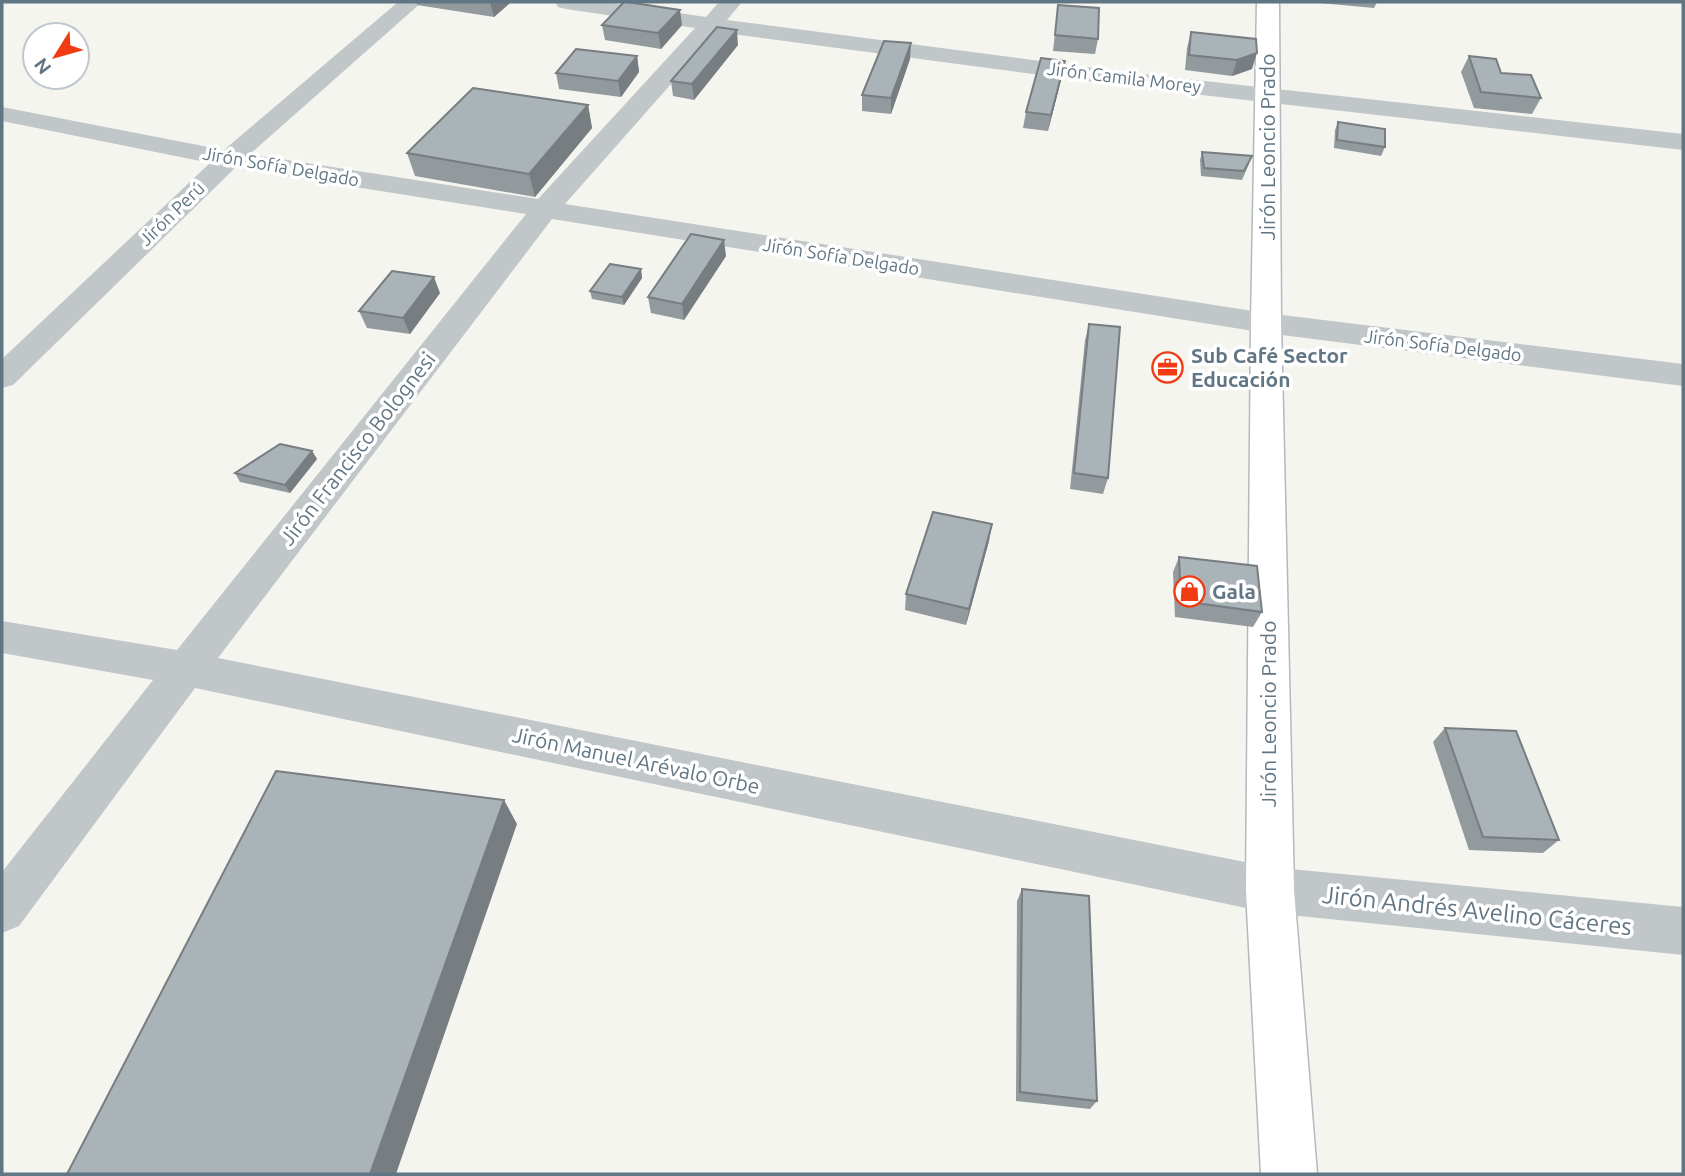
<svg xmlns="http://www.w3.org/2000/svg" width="1685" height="1176" font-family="Ubuntu,sans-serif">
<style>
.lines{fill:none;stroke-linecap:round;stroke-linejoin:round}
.secondary-casing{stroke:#b3b9bd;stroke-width:3}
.street{fill:#c1c6c9;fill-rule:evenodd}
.secondary{fill:#fff;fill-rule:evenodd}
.wall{fill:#929a9e}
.shaded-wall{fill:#777d81}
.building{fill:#aab3b8;stroke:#777d81;stroke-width:2}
.labels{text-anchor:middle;stroke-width:7;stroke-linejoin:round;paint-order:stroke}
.far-street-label{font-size:18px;fill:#617684;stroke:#fff}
.street-label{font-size:21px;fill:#617684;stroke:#fff}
.poi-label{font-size:21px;font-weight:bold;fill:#617684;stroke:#fff;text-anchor:start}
.near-street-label{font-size:24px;fill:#617684;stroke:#fff}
</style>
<rect width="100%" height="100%" fill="#f5f5f0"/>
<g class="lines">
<defs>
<path id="secondary" d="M 1257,2 L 1279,2 L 1281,323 L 1294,890 L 1317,1174 L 1261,1174 L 1246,890 L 1251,323 Z"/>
</defs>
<use href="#secondary" class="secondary-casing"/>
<path class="street" d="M 398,2 L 422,2 L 250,154 L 538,199 L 695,28 L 566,9 L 558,7 L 555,2 L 607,2 L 706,17 L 719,2 L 742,2 L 727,20 L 1124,72 L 1683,134 L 1683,150 L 1124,86 L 717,32 L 565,204 L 1266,313 L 1683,364 L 1683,386 L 1266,333 L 552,219 L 218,658 L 1270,867 L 1683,907 L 1683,955 L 1270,913 L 195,688 L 19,926 L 2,933 L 2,872 L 153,680 L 2,653 L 2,621 L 177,650 L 526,214 L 235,168 L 13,385 L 2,388 L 2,359 L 210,163 L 2,121 L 2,107 L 224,150 Z"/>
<use href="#secondary" class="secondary"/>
</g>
<path class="wall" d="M 416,2 L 511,2 L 494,17 L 417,5 Z
M 1309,2 L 1377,2 L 1374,8 Z
M 1058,5 L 1098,39 L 1095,54 L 1053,51 Z
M 602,25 L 682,25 L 661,49 L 605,40 Z
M 1191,32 L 1252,69 L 1232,76 L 1185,70 L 1187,48 Z
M 738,45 L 694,100 L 673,96 L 671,81 Z
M 637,56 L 639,72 L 621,97 L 559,89 L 556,73 Z
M 1469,56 L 1501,73 L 1541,98 L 1532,114 L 1474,108 L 1461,72 Z
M 910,59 L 891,114 L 862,111 L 862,95 Z
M 1062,76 L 1048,131 L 1023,128 L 1026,112 Z
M 588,105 L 592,128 L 535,197 L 415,176 L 407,153 Z
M 1338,122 L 1385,147 L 1381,156 L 1334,148 L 1335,130 Z
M 1202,152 L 1249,164 L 1242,180 L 1201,176 L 1200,160 Z
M 726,256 L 684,320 L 651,313 L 648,297 Z
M 641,269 L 642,278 L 624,305 L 592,299 L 590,291 Z
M 440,293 L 410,334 L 367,328 L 359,311 Z
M 1089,324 L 1108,478 L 1103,494 L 1070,489 L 1085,340 Z
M 312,451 L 317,459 L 290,493 L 240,482 L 235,473 Z
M 989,541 L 966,625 L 905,610 L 906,594 Z
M 1179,557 L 1262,612 L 1253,627 L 1175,617 L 1173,572 Z
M 1445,728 L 1559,840 L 1543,853 L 1469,850 L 1433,742 Z
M 1022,889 L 1097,1101 L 1090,1109 L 1016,1101 L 1017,901 Z"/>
<path class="shaded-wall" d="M 490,2 L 511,2 L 494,17 Z
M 680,10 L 682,25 L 661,49 L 658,33 Z
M 737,30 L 738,45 L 694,100 L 692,84 Z
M 911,43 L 910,59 L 891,114 L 891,98 Z
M 1257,53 L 1252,69 L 1232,76 L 1237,60 Z
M 637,56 L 639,72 L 621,97 L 618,81 Z
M 1065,61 L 1062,76 L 1048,131 L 1051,115 Z
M 588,105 L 592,128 L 535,197 L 529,174 Z
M 724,240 L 726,256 L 684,320 L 682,304 Z
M 641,269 L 642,278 L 624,305 L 622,297 Z
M 434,277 L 440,293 L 410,334 L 403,318 Z
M 312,451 L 317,459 L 290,493 L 285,485 Z
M 992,524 L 989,541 L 966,625 L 969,609 Z
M 504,800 L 517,824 L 396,1174 L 370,1174 Z"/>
<path class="building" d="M 624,2 L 627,2 L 680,10 L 658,33 L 602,25 Z
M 1058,5 L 1099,8 L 1098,39 L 1055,35 Z
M 717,27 L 737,30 L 692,84 L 671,81 Z
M 1191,32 L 1256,39 L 1257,53 L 1237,60 L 1189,55 Z
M 884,41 L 911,43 L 891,98 L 862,95 Z
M 576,49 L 637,56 L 618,81 L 556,73 Z
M 1469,56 L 1496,59 L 1501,73 L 1531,75 L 1541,98 L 1481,92 Z
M 1041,58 L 1065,61 L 1051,115 L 1026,112 Z
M 473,88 L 588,105 L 529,174 L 407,153 Z
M 1338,122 L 1385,129 L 1385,147 L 1337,140 Z
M 1202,152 L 1252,156 L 1244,171 L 1204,168 Z
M 691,234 L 724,240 L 682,304 L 648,297 Z
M 610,264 L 641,269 L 622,297 L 590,291 Z
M 392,271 L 434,277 L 403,318 L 359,311 Z
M 1089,324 L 1120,327 L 1108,478 L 1074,473 Z
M 280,444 L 312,451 L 285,485 L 235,473 Z
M 933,512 L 992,524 L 969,609 L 906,594 Z
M 1179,557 L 1257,566 L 1262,612 L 1181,601 Z
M 1445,728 L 1516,731 L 1559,840 L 1483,837 Z
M 276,771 L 504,800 L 370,1174 L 67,1174 Z
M 1022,889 L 1089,896 L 1097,1101 L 1020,1092 Z"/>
<defs>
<symbol id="office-ring" viewBox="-11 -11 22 22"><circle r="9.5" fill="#fff" stroke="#f13b13" stroke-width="1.5"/><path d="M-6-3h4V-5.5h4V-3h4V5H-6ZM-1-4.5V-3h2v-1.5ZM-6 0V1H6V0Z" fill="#f13b13"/></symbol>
<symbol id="shop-ring" viewBox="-11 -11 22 22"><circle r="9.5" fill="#fff" stroke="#f13b13" stroke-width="1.5"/><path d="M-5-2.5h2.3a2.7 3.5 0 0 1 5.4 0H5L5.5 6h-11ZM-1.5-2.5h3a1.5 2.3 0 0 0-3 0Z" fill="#f13b13"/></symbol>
</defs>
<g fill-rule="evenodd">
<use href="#office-ring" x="1150" y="350" width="35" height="35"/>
<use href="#shop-ring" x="1172" y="574" width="35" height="35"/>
</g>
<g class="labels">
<g class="far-street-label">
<text transform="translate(1124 78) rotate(7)" y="6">Jirón Camila Morey</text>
<text transform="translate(281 167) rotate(10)" y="6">Jirón Sofía Delgado</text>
<text transform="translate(172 214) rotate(-44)" y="6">Jirón Perú</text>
<text transform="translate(841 257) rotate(9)" y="6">Jirón Sofía Delgado</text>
<text transform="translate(1443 346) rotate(7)" y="6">Jirón Sofía Delgado</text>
</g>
<g class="street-label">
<text transform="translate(1268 147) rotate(-90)" y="7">Jirón Leoncio Prado</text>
<text transform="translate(358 449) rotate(-52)" y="7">Jirón Francisco Bolognesi</text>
<text transform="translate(1269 714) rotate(-90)" y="7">Jirón Leoncio Prado</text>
<text transform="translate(636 761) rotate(12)" y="7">Jirón Manuel Arévalo Orbe</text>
</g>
<g class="poi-label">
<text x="1191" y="363">Sub Café Sector<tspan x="1191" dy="24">Educación</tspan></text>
<text x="1212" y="599">Gala</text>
</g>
<g class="near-street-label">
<text transform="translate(1477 911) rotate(6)" y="8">Jirón Andrés Avelino Cáceres</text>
</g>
</g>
<rect width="1685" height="1176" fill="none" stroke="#617684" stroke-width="7"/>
<g transform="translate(56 56) rotate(233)"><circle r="33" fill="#ffffff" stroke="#c0c8ce" stroke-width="2"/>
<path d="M0-5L12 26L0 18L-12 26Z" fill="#f13b13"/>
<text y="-10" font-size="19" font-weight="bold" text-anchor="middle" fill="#617684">N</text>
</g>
</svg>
